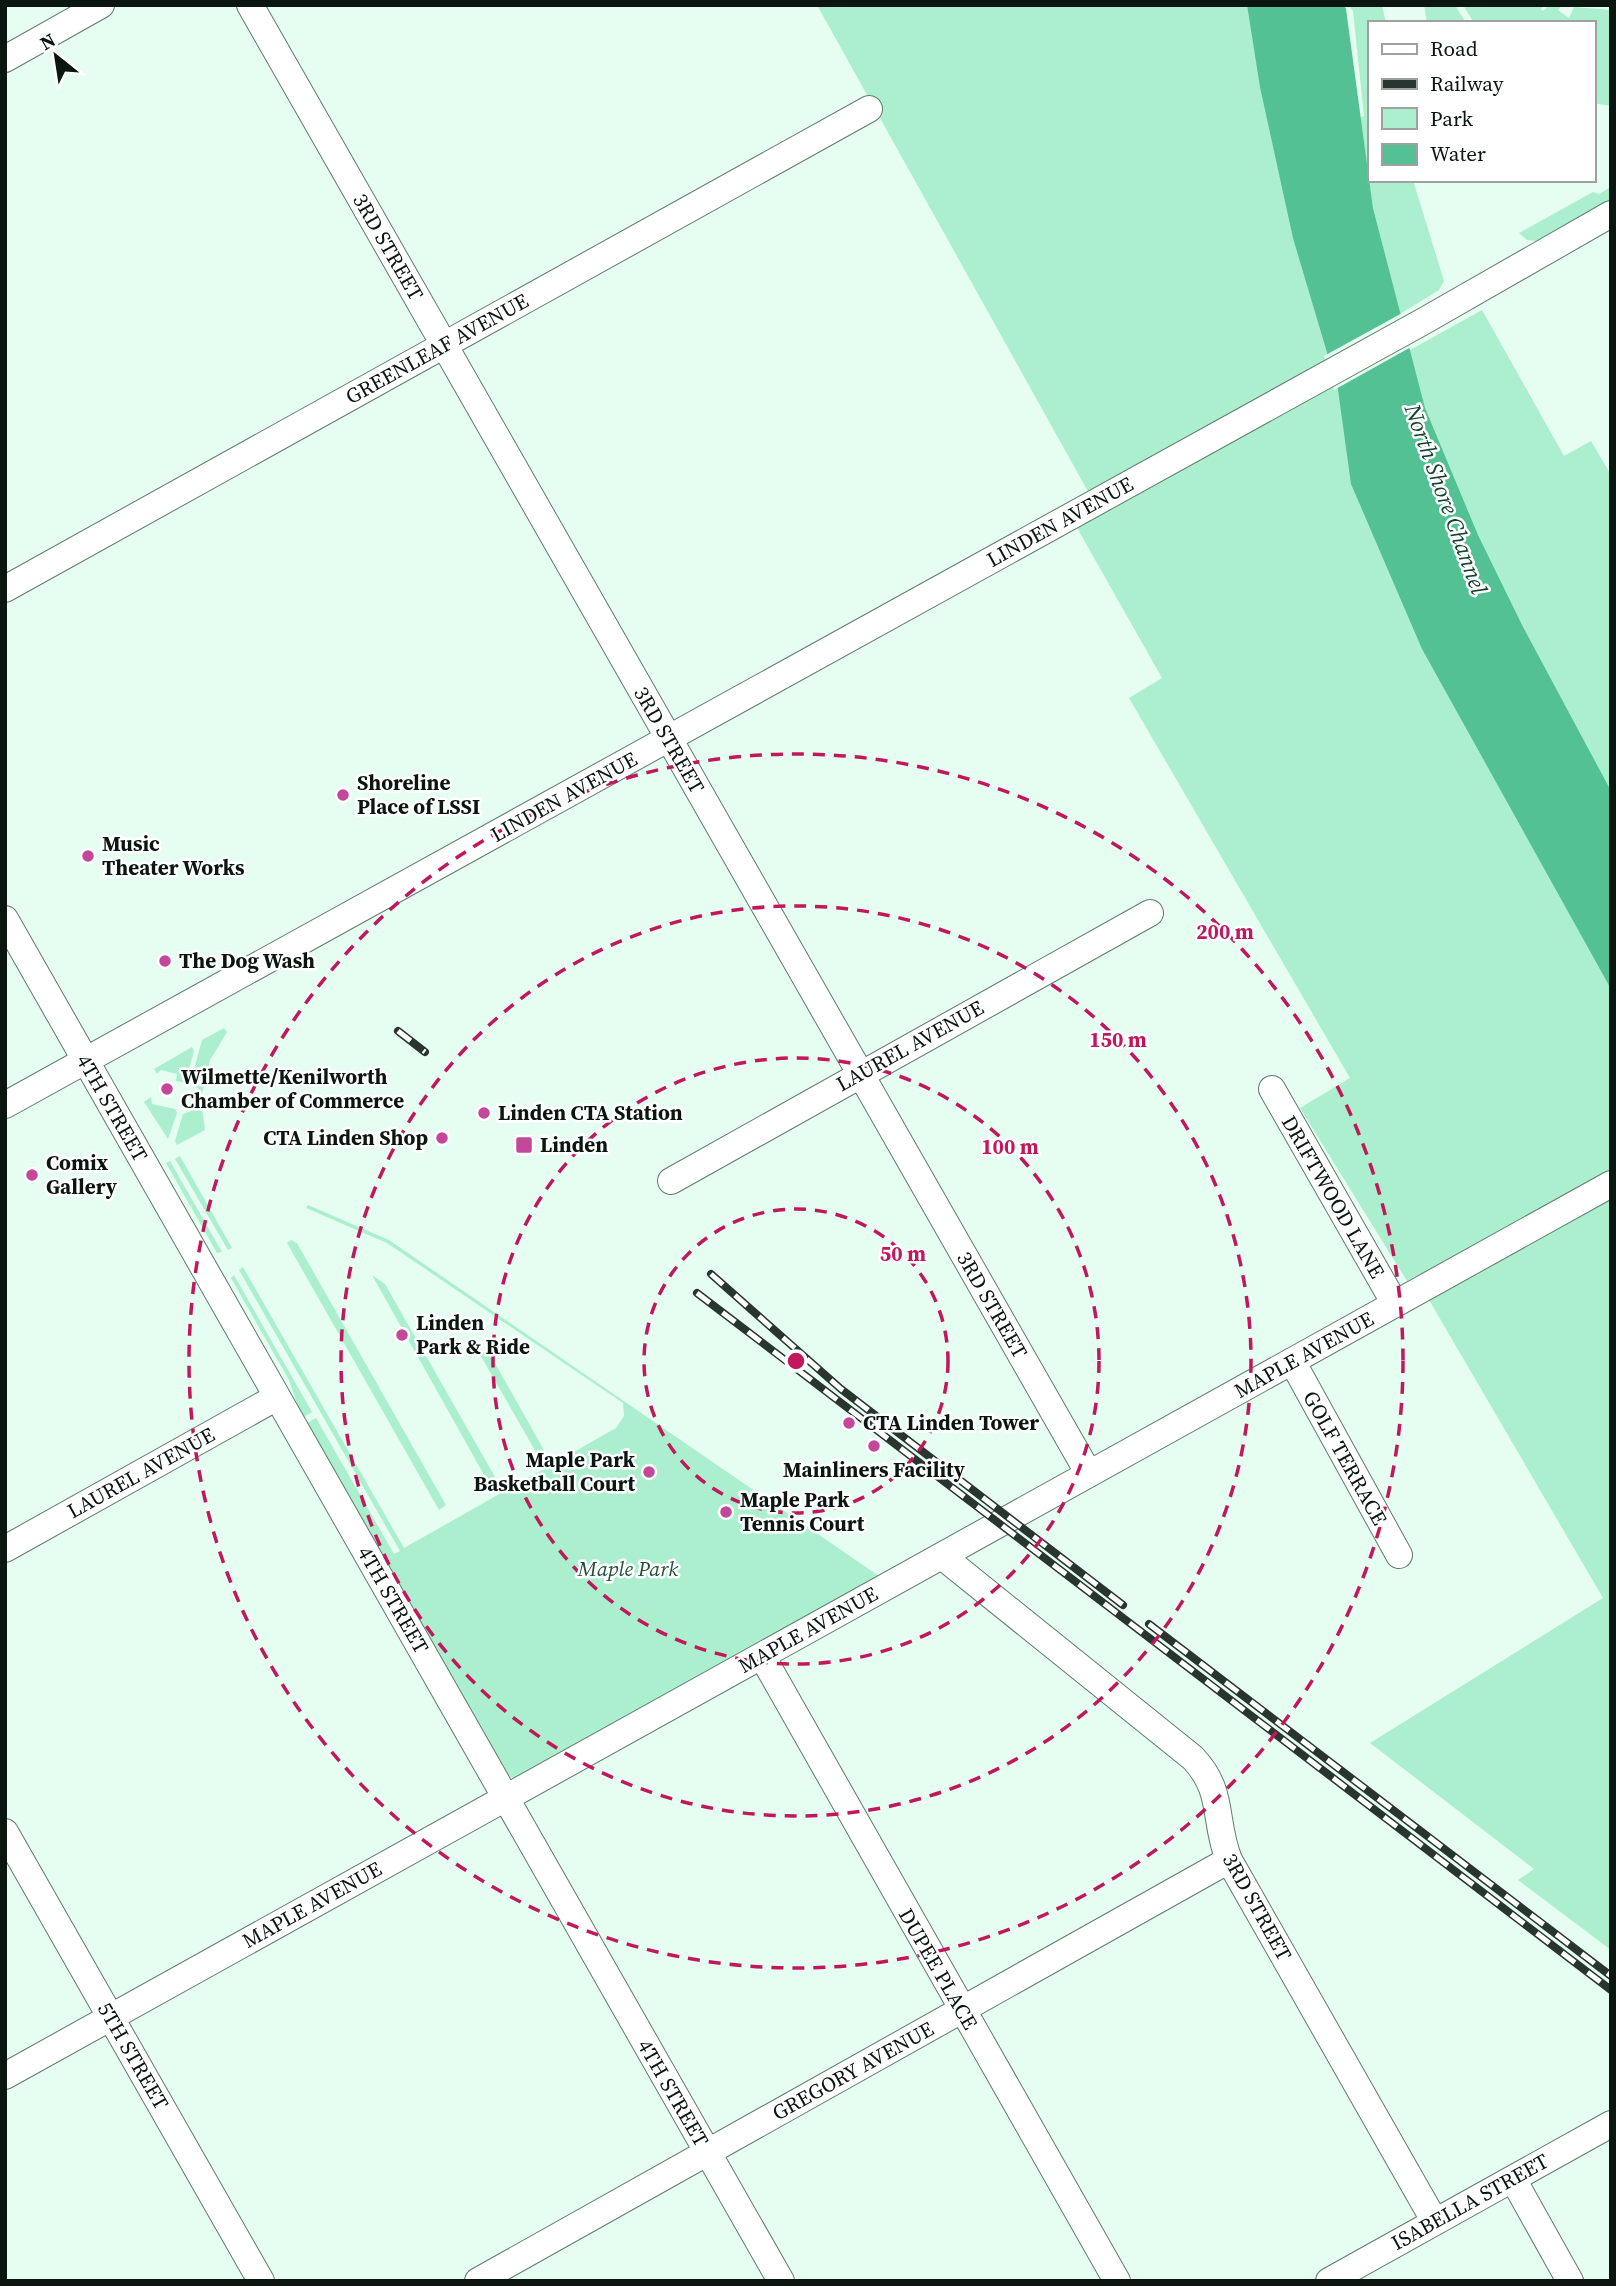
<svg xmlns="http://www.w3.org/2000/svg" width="1616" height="2286" font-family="'Source Serif 4',serif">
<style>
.green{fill:#acefce}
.water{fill:#53c193}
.pier{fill:#e5fef1}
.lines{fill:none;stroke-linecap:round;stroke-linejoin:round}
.minor-casing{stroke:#5f7b6d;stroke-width:28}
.minor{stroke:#fff;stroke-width:26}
.rail-casing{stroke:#293630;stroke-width:8}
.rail{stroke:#fff;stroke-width:5;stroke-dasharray:16;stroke-linecap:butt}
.ring{fill:none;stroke:#c2185b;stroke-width:3.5;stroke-dasharray:12 9}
.poi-dot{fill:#c3489a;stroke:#fff;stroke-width:2.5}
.labels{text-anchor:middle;stroke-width:5;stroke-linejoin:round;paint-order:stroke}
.street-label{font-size:21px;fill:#0b1611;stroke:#fff}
.poi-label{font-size:21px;font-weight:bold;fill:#0b1611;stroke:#fff;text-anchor:start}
.park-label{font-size:21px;font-style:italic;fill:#224f3c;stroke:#fff}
.water-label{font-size:23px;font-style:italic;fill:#154330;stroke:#fff}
.centre{fill:#c2185b;stroke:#fff;stroke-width:3.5}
.ring-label{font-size:21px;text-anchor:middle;font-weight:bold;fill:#c2185b;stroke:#fff;stroke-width:5;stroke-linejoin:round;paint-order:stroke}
</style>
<rect width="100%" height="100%" fill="#e5fef1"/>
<path class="green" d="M 817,5 L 1247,5 C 1268,137 1299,262 1338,390 L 1482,310 L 1564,456 L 1591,441 L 1611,475 L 1611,1950 L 1518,1880 L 1534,1869 L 1370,1743 L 1603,1598 L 1415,1276 L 1407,1281 L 1300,1108 L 1350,1078 L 1129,698 L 1162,678 L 1076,526 L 1100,513 Z
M 1348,5 L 1382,5 L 1386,23 L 1369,23 L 1369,180 L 1413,180 L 1444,281 L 1439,290 L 1400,314 L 1373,208 L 1360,117 L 1364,116 L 1353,11 Z
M 1424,5 L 1455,5 L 1466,23 L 1427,23 Z
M 1463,5 L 1544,5 L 1541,9 L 1543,11 L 1550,5 L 1562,5 L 1558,10 L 1569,18 L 1574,7 L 1611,10 L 1611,106 L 1593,103 L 1593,23 L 1474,23 Z
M 1611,187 L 1611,202 L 1538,241 L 1527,240 L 1519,233 L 1593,192 L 1599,194 Z
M 224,1028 L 227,1032 L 210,1060 L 202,1094 L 191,1080 L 202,1040 Z
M 192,1047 L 194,1051 L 185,1083 L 176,1081 L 177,1074 L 161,1070 L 157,1074 L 154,1069 Z
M 151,1097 L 152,1104 L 175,1109 L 177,1113 L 168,1139 L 144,1102 Z
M 202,1107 L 205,1130 L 177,1145 L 175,1141 L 183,1114 Z
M 180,1156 L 232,1248 L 228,1250 L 175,1159 Z
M 170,1161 L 222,1252 L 217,1253 L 166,1163 Z
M 308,1205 L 389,1240 L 879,1576 L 519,1778 L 510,1777 L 504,1772 L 305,1424 L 316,1418 L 394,1554 L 400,1551 L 239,1270 L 243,1267 L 404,1548 L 616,1428 L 624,1416 L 623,1403 L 387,1243 L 306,1208 Z
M 291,1240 L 297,1243 L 446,1505 L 439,1510 L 287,1243 Z
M 234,1275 L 312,1412 L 302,1418 L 289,1380 L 231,1278 Z
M 372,1275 L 385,1284 L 495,1477 L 488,1482 Z
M 480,1350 L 492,1358 L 544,1450 L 537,1454 L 478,1351 Z"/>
<path class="water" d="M 1247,5 L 1344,5 L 1346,9 L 1373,208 L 1425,408 L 1478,535 L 1523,627 L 1611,791 L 1611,989 L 1422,649 L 1351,484 L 1338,390 L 1293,238 L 1260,87 Z"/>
<path class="pier" d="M 1404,312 L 1411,347 L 1334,390 L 1324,356 Z"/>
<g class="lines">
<defs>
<path id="minor" d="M 250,5 L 1089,1474
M 5,59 L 101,5
M 5,589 L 869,109
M 5,919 L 781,2281
M 1272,1089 L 1395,1304
M 5,1105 L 1424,321 L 1611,214
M 671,1181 L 1150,913
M 1292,1361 L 1399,1555
M 5,1549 L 277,1397
M 942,1556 L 1193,1758 C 1225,1792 1213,1820 1229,1860 L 1435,2222
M 762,1656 L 1117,2281
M 5,1832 L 261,2281
M 5,2076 L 1611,1184
M 1513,2179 L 1570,2281
M 478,2281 L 1229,1860
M 1329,2281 L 1611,2124"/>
</defs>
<use href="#minor" class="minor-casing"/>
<use href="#minor" class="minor"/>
<defs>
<path id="rail" d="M 398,1031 L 425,1052
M 711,1274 L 841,1389 L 1123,1605
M 697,1293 L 1611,1990
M 1149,1624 L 1611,1976"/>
</defs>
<use href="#rail" class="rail-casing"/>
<use href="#rail" class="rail"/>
</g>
<g class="ring">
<circle cx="796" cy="1361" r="152"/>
<circle cx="796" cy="1361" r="303"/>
<circle cx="796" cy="1361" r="455"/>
<circle cx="796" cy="1361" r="607"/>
</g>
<g class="poi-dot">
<circle cx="343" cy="795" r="7"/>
<circle cx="88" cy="856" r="7"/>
<circle cx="165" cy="961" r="7"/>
<circle cx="167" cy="1089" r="7"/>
<circle cx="484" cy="1113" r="7"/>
<circle cx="442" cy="1138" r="7"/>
<rect x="515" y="1136" width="18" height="18" rx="3.5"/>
<circle cx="32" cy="1175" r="7"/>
<circle cx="402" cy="1335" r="7"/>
<circle cx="849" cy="1423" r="7"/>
<circle cx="874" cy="1446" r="7"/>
<circle cx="649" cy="1472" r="7"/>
<circle cx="726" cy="1512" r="7"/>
</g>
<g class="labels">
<g class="street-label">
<text transform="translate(388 247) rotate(60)" y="7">3RD STREET</text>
<text transform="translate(437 349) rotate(-29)" y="7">GREENLEAF AVENUE</text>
<text transform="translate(1060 522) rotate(-29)" y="7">LINDEN AVENUE</text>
<text transform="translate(669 740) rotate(60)" y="7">3RD STREET</text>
<text transform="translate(564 797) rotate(-29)" y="7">LINDEN AVENUE</text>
<text transform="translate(910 1046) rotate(-29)" y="7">LAUREL AVENUE</text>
<text transform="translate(112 1108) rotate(60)" y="7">4TH STREET</text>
<text transform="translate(1333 1197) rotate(60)" y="7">DRIFTWOOD LANE</text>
<text transform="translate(992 1305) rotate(60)" y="7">3RD STREET</text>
<text transform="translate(1304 1355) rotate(-29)" y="7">MAPLE AVENUE</text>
<text transform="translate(1345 1458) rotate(61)" y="7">GOLF TERRACE</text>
<text transform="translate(141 1473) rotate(-29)" y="7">LAUREL AVENUE</text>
<text transform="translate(393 1600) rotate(60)" y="7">4TH STREET</text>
<text transform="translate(808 1630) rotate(-29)" y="7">MAPLE AVENUE</text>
<text transform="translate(312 1905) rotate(-29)" y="7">MAPLE AVENUE</text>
<text transform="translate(1257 1907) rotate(61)" y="7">3RD STREET</text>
<text transform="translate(938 1969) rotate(60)" y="7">DUPEE PLACE</text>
<text transform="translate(133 2056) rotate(60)" y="7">5TH STREET</text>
<text transform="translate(853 2071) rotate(-29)" y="7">GREGORY AVENUE</text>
<text transform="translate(673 2093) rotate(60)" y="7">4TH STREET</text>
<text transform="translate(1470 2202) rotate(-29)" y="7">ISABELLA STREET</text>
</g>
<g class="poi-label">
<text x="357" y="790">Shoreline<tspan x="357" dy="24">Place of LSSI</tspan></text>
<text x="102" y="851">Music<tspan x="102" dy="24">Theater Works</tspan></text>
<text x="179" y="968">The Dog Wash</text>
<text x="181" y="1084">Wilmette/Kenilworth<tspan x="181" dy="24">Chamber of Commerce</tspan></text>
<text x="498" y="1120">Linden CTA Station</text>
<text x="428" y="1145" text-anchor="end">CTA Linden Shop</text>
<text x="540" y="1152">Linden</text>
<text x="46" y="1170">Comix<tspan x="46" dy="24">Gallery</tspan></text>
<text x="416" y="1330">Linden<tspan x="416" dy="24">Park &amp; Ride</tspan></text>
<text x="863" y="1430">CTA Linden Tower</text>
<text x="635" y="1467" text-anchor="end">Maple Park<tspan x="635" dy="24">Basketball Court</tspan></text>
<text x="874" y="1477" text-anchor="middle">Mainliners Facility</text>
<text x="740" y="1507">Maple Park<tspan x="740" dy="24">Tennis Court</tspan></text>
</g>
<g class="park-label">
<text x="628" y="1576">Maple Park</text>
</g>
<g class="water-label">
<text transform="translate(1446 499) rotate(70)" y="8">North Shore Channel</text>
</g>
</g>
<circle cx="796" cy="1361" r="10" class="centre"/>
<g class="ring-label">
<text x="1225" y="939">200 m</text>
<text x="1118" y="1047">150 m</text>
<text x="1010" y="1154">100 m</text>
<text x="903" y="1261">50 m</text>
</g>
<rect width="1616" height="2286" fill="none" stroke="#0b1611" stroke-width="14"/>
<rect x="1368" y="21" width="228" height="161" fill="#ffffff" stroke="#9da2a0" stroke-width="2"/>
<rect x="1382" y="44" width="35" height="10" fill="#ffffff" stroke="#9da2a0" stroke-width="2"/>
<text x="1430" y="56" font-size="21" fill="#0b1611">Road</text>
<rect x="1382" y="79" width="35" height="10" fill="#293630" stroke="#9da2a0" stroke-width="2"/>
<text x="1430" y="91" font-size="21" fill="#0b1611">Railway</text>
<rect x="1382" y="108" width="35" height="21" fill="#acefce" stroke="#9da2a0" stroke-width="2"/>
<text x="1430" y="126" font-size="21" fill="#0b1611">Park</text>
<rect x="1382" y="144" width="35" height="21" fill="#53c193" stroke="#9da2a0" stroke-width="2"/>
<text x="1430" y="161" font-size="21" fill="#0b1611">Water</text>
<g transform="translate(56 56) rotate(330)" stroke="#ffffff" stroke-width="5" paint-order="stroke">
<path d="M0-5L12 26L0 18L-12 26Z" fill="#0b1611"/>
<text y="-10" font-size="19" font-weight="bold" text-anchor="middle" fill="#0b1611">N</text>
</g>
</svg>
